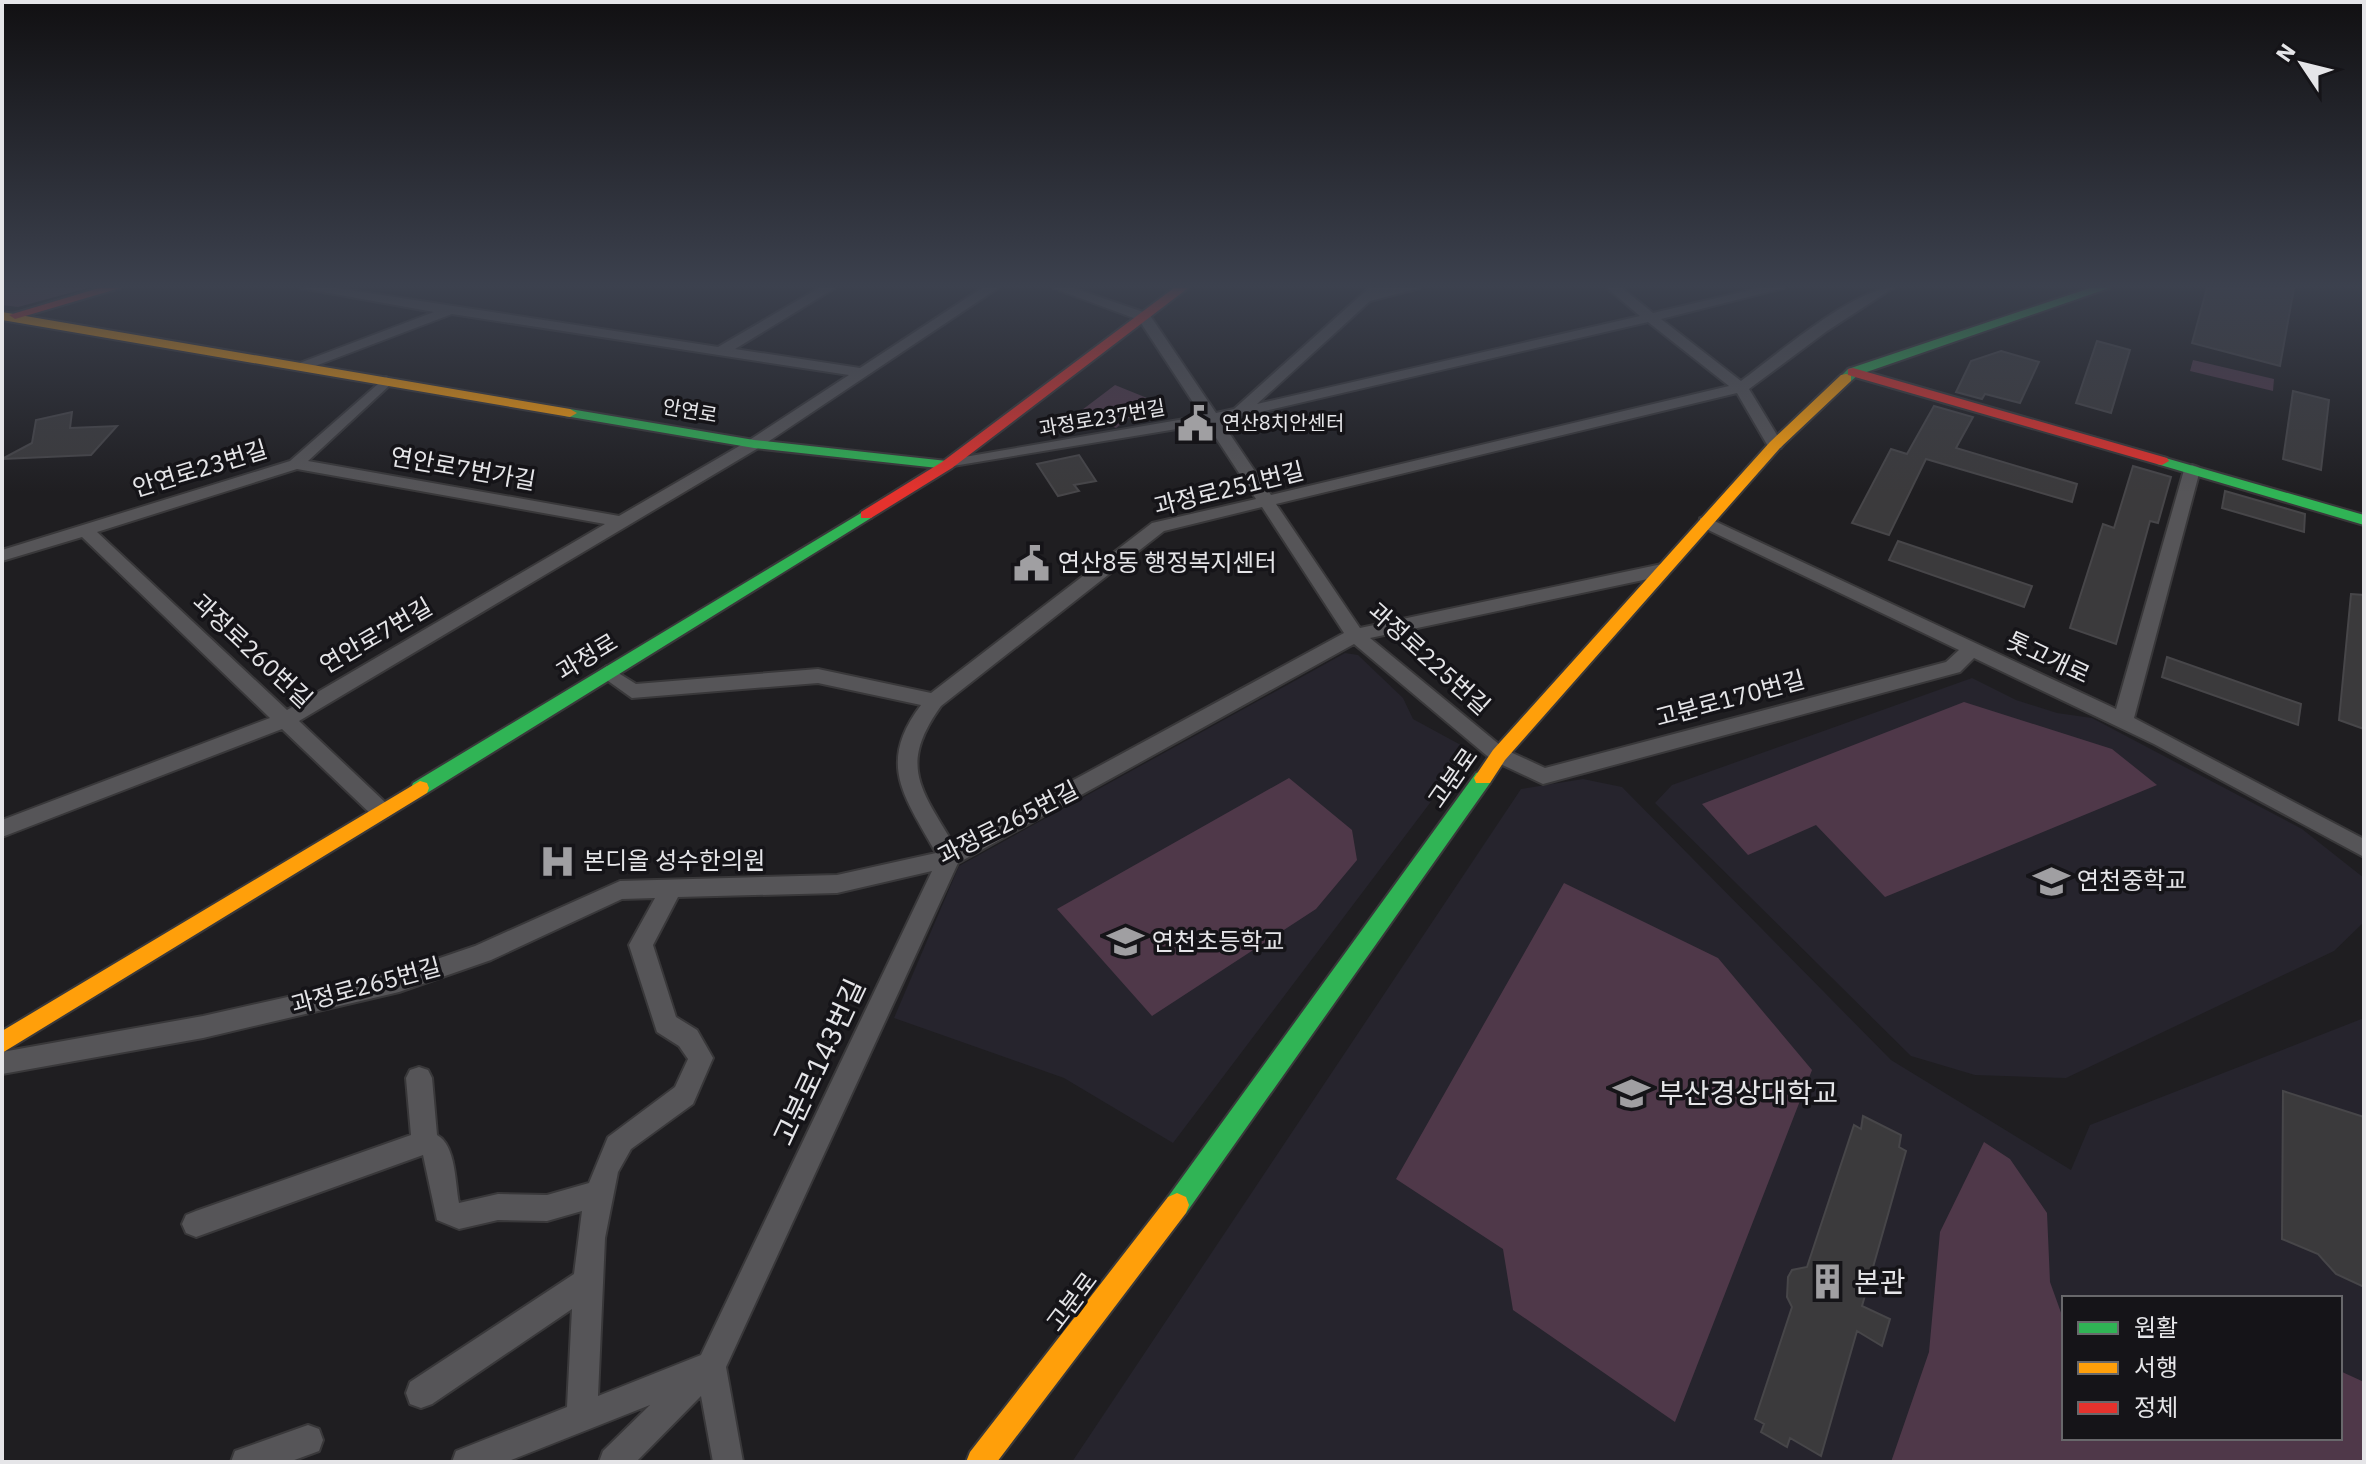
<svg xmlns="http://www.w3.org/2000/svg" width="2366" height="1464" font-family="'IBM Plex Sans','Noto Sans KR',sans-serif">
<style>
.built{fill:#26242d;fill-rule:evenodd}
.green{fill:#4f3849}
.building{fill:#3b3a3c;stroke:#474649;stroke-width:2}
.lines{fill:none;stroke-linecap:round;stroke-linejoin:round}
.street-casing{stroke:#39383a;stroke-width:4}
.fast-casing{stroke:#39383a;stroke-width:4}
.slow-casing{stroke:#39383a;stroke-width:4}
.jam-casing{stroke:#39383a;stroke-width:4}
.street{fill:#565558;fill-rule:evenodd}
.fast{fill:#30b455;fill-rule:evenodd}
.slow{fill:#ff9f0a;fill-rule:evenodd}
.jam{fill:#e5322d;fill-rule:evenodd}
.labels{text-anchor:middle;stroke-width:7;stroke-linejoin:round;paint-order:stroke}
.far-street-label{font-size:20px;fill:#e5e5e8;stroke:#151418}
.far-poi-label{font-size:20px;fill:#e5e5e8;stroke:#151418;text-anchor:start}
.street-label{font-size:24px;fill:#e5e5e8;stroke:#151418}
.poi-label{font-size:24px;fill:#e5e5e8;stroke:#151418;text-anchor:start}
.near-street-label{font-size:28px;fill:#e5e5e8;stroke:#151418}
.near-poi-label{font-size:28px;fill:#e5e5e8;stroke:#151418;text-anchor:start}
</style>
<rect width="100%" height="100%" fill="#1f1e21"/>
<path class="built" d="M 1345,653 L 1358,655 L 1403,698 L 1413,719 L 1470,750 L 1173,1143 L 1064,1078 L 894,1018 L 959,866 Z
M 1972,678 L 2016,700 L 2057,713 L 2092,718 L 2302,829 L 2364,878 L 2364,922 L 2334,951 L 2066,1078 L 1975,1075 L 1911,1056 L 1655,803 L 1672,785 Z
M 1583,779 L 1622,787 L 1891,1060 L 2071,1170 L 2090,1125 L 2364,1018 L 2364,1462 L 1072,1462 L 1521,789 ZM 2064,1298 L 2340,1298 L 2340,1438 L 2064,1438 Z"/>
<path class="green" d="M 2,288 L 88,288 L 18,307 L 2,305 Z
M 2193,360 L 2274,379 L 2273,391 L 2190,371 Z
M 1115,385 L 1152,400 L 1116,428 L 1078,413 Z
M 1964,702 L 2112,749 L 2157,785 L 1885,897 L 1816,825 L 1748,855 L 1702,804 Z
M 1289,778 L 1352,830 L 1357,860 L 1316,909 L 1152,1016 L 1057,909 Z
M 1564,883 L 1718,958 L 1812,1070 L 1675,1422 L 1513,1310 L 1503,1249 L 1396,1179 Z
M 1984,1142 L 2010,1159 L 2047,1213 L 2050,1282 L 2064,1321 L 2064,1438 L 2340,1438 L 2340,1371 L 2364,1382 L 2364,1462 L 1891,1462 L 1929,1352 L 1940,1232 Z"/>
<path class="building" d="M 2207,288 L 2294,288 L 2280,366 L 2192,343 Z
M 2097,341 L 2130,350 L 2111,413 L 2076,403 Z
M 2001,351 L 2039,362 L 2020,403 L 1985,394 L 1982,399 L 1956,392 L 1971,361 Z
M 2293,391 L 2329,400 L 2321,470 L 2283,459 Z
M 1934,406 L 1973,417 L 1956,448 L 2077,484 L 2072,502 L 1926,459 L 1889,535 L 1852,523 L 1891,449 L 1907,454 Z
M 72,412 L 70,428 L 117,426 L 91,455 L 2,459 L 32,443 L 36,420 Z
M 1079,455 L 1096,481 L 1074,485 L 1079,491 L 1058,496 L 1037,464 Z
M 2133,466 L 2171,477 L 2158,523 L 2150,521 L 2116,644 L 2070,628 L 2103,524 L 2114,528 Z
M 2225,491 L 2305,514 L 2304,532 L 2222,508 Z
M 1898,541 L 2032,586 L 2024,607 L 1889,560 Z
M 2351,594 L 2364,595 L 2364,729 L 2339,720 Z
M 2167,657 L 2301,704 L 2298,725 L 2162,677 Z
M 2283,1091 L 2364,1117 L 2364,1287 L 2336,1274 L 2318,1254 L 2282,1239 Z
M 1863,1116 L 1901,1135 L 1899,1147 L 1906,1151 L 1862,1306 L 1890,1319 L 1882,1346 L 1857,1331 L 1821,1456 L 1790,1438 L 1787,1447 L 1761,1432 L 1764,1424 L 1755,1419 L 1792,1307 L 1787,1297 L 1788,1277 L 1792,1270 L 1807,1267 L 1854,1125 L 1861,1129 Z"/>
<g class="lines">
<defs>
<path id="street" d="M 301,288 L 336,288 L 718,347 L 819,288 L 835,288 L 735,349 L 860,368 L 982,288 L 998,288 L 760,447 L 299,721 L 388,805 L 392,811 L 388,817 L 374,817 L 282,729 L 2,837 L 2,820 L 270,718 L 82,537 L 2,561 L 2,550 L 290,461 L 386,377 L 393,381 L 391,384 L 308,461 L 619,516 L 748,441 L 849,375 L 452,314 L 302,371 L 295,367 L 297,364 L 434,312 ZM 297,469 L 605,524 L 287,710 L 97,532 Z
M 1053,288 L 1073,288 L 1149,314 L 1216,413 L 1234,409 L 1369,288 L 1420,288 L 1370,301 L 1257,404 L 1640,316 L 1607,288 L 1622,288 L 1653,313 L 1759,288 L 1784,288 L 1661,319 L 1741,381 C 1775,356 1854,288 1893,288 L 1827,331 L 1749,389 L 1783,445 L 1781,448 L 1769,448 L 1737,393 L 1276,504 L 1360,628 L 1662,564 L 1668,566 L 1671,570 L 1668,574 L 1662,576 L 1370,638 L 1506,750 L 1545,768 L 1946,662 L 1959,650 L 1700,526 L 1700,518 L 1706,517 L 2116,709 L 2184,470 L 2192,465 L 2198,467 L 2200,470 L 2134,718 L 2364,839 L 2364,857 L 2154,744 L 1974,658 L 1960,672 L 1543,784 L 1492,760 L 1354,644 L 958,863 L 726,1367 L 743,1462 L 713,1462 L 701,1396 L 636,1462 L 599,1462 L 603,1451 L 650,1405 L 506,1462 L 452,1462 L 456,1451 L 567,1407 L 572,1309 L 432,1404 L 421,1408 L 410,1404 L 406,1393 L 410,1382 L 574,1274 L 582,1211 L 547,1221 L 498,1220 L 459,1229 L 437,1220 L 423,1155 L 196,1237 L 186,1233 L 182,1224 L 186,1215 L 196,1211 L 411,1135 L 406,1078 L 410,1070 L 419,1067 L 428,1070 L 432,1078 L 437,1135 C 456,1145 455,1183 459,1203 L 498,1194 L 547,1195 L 589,1183 L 608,1137 L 675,1087 L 688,1059 L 679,1046 L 657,1032 L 629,945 L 655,898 L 622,899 L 491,960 L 399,992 L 203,1038 L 2,1074 L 2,1052 L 203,1016 L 399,972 L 475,946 L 620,881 L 837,875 L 936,853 C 905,797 876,764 921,705 L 818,683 L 632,698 L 597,673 L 607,666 L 636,684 L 818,669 L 931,693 L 1152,523 L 1256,499 L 1207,424 L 941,468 L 939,465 L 947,460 L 1202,416 L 1139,320 ZM 1648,322 L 1729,386 L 1271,495 L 1221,421 ZM 1262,507 L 1344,633 L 954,845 C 921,789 898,766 941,706 L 1164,531 ZM 932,871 L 701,1355 L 598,1396 L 605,1238 L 618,1172 L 631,1149 L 693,1104 L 713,1058 L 697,1030 L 676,1017 L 653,945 L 678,897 L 837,893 Z
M 308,1425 L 319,1429 L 323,1440 L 319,1451 L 289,1462 L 231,1462 L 235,1451 Z"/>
<path id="fast" d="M 2090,288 L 2109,288 L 1858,375 L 1851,381 L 1841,381 L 1839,378 L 1848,369 Z
M 570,409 L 754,440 L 947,461 L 954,465 L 947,469 L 754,448 L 565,416 L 565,410 Z
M 2162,457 L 2364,515 L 2364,525 L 2157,464 L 2155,461 Z
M 866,510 L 874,515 L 871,518 L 427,793 L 413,793 L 411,788 L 413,783 Z
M 1483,771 L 1490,773 L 1492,778 L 1490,783 L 1186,1213 L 1177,1217 L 1168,1213 L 1165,1205 L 1168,1197 L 1476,773 Z"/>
<path id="slow" d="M 2,312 L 570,409 L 577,413 L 570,417 L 2,320 Z
M 1846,374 L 1851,375 L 1851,381 L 1780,448 L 1505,760 L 1490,783 L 1476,783 L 1474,778 L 1493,750 L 1770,442 L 1841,375 Z
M 420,781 L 427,783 L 429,788 L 427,793 L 2,1053 L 2,1031 Z
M 1177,1193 L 1186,1197 L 1189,1205 L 1186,1213 L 997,1462 L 966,1462 L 970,1452 L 1168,1197 Z"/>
<path id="jam" d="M 99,288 L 120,288 L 15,319 L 9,315 Z
M 1174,288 L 1188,288 L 952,468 L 871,518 L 861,518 L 861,512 L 942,462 Z
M 1853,368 L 2167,458 L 2169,461 L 2162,465 L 2157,464 L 1848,375 L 1848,369 Z"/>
</defs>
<use href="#street" class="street-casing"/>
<use href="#fast" class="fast-casing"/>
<use href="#slow" class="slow-casing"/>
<use href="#jam" class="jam-casing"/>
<use href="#street" class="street"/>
<use href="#fast" class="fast"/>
<use href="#slow" class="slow"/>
<use href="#jam" class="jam"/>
</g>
<linearGradient id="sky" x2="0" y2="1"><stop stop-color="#111012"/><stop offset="0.58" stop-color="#3c414e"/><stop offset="1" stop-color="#3c414e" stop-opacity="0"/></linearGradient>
<rect width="2366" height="493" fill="url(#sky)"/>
<defs>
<symbol id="civic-bare" viewBox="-9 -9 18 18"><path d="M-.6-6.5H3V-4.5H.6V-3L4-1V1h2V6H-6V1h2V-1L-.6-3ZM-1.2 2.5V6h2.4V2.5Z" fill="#a09fa2" stroke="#151418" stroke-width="2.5" paint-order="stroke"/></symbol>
<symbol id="hospital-bare" viewBox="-9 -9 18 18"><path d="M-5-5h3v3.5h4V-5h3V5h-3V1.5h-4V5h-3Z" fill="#a09fa2" stroke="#151418" stroke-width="2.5" paint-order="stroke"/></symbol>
<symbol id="school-bare" viewBox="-9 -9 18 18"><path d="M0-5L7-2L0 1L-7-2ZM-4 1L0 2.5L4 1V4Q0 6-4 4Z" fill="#a09fa2" stroke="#151418" stroke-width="2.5" paint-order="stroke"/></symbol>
<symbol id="university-bare" viewBox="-9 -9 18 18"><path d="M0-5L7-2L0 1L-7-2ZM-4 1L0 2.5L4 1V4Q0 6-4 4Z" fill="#a09fa2" stroke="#151418" stroke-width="2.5" paint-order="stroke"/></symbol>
<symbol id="building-bare" viewBox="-9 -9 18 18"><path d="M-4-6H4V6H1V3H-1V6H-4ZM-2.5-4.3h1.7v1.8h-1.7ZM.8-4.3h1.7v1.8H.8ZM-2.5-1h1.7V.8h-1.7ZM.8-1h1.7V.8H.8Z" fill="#a09fa2" stroke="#151418" stroke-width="2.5" paint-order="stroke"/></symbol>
</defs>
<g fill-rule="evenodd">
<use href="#civic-bare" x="1170" y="398" width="51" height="51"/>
<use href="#civic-bare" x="1006" y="538" width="51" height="51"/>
<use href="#hospital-bare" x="532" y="836" width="51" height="51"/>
<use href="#school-bare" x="2026" y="856" width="51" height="51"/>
<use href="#school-bare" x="1100" y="916" width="51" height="51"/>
<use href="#university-bare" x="1606" y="1068" width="51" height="51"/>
<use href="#building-bare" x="1802" y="1256" width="51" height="51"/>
</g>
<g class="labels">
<g class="far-street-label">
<text transform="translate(690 411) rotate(10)" y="7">안연로</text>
<text transform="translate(1102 418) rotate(-10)" y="7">과정로237번길</text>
</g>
<g class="far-poi-label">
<text x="1222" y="430">연산8치안센터</text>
</g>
<g class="street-label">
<text transform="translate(200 469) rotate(-17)" y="8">안연로23번길</text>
<text transform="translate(463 469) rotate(10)" y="8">연안로7번가길</text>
<text transform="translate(1229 489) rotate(-14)" y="8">과정로251번길</text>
<text transform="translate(376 636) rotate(-30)" y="8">연안로7번길</text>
<text transform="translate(252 651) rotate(43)" y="8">과정로260번길</text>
<text transform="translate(587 657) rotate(-31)" y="8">과정로</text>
<text transform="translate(2048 658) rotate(25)" y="8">톳고개로</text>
<text transform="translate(1429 659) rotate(42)" y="8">과정로225번길</text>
<text transform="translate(1730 699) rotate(-15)" y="8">고분로170번길</text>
<text transform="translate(1453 778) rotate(-55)" y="8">고분로</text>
<text transform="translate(1008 823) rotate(-27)" y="8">과정로265번길</text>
<text transform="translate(366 986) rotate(-15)" y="8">과정로265번길</text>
<text transform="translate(1072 1302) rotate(-53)" y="8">고분로</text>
</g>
<g class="poi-label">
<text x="1058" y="571">연산8동 행정복지센터</text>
<text x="583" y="869">본디올 성수한의원</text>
<text x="2077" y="889">연천중학교</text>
<text x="1152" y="950">연천초등학교</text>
</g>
<g class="near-street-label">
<text transform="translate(819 1062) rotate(-65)" y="10">고분로143번길</text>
</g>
<g class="near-poi-label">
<text x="1658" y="1103">부산경상대학교</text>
<text x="1854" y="1292">본관</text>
</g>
</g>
<rect width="2366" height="1464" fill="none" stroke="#e5e5e8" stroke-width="8"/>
<rect x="2062" y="1296" width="280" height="144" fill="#151418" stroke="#68686b" stroke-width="2"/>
<rect x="2078" y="1322" width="40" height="12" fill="#30b455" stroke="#68686b" stroke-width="2"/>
<text x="2134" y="1336" font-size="24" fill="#e5e5e8">원활</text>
<rect x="2078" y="1362" width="40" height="12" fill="#ff9f0a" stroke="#68686b" stroke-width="2"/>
<text x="2134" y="1376" font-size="24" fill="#e5e5e8">서행</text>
<rect x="2078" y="1402" width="40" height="12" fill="#e5322d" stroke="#68686b" stroke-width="2"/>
<text x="2134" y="1416" font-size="24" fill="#e5e5e8">정체</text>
<g transform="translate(2302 64) rotate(305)" stroke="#151418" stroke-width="6" paint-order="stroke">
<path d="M0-6L14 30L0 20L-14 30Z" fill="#e5e5e8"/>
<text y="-12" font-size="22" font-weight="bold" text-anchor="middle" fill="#e5e5e8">N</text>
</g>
</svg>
